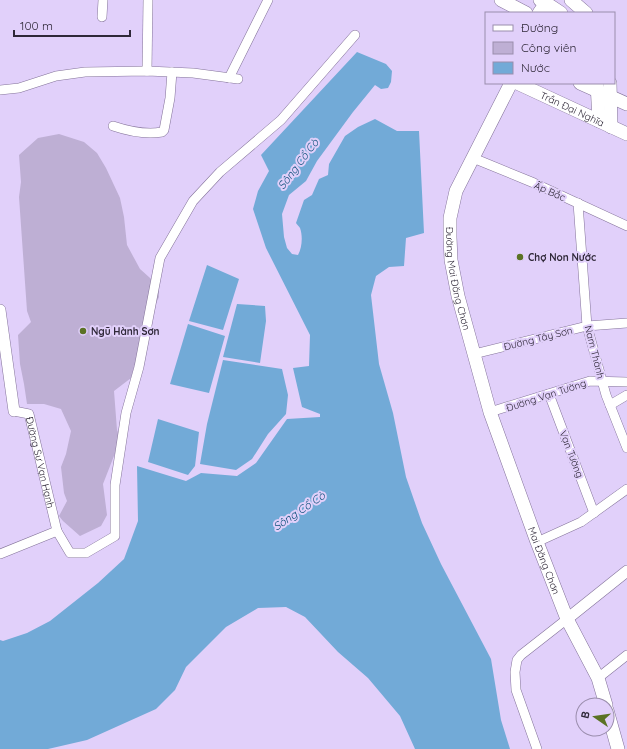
<svg xmlns="http://www.w3.org/2000/svg" width="627" height="749" font-family="Quicksand,sans-serif">
<style>
.green{fill:#beafd4}
.water{fill:#72aad7}
.lines{fill:none;stroke-linecap:round;stroke-linejoin:round}
.minor-casing{stroke:#84739a;stroke-width:10}
.tertiary-casing{stroke:#84739a;stroke-width:12}
.secondary-casing{stroke:#84739a;stroke-width:14}
.minor{stroke:#fff;stroke-width:9}
.tertiary{stroke:#fff;stroke-width:11}
.secondary{stroke:#fff;stroke-width:13}
.poi-dot{fill:#5b7224;stroke:#e1d0fa;stroke-width:1.5}
.labels{text-anchor:middle;stroke-width:4;stroke-linejoin:round;paint-order:stroke}
.street-label{font-size:10px;fill:#2f2838;stroke:#e1d0fa}
.poi-label{font-size:10px;font-weight:bold;fill:#2f2838;stroke:#e1d0fa;text-anchor:start}
.water-label{font-size:11px;font-style:italic;fill:#0c4f7a;stroke:#e1d0fa}
</style>
<rect width="100%" height="100%" fill="#e1d0fa"/>
<path class="green" d="M 59,134 L 84,142 L 97,153 L 106,168 L 120,198 L 124,217 L 127,245 L 140,269 L 159,286 L 159,297 L 145,327 L 131,378 L 114,391 L 117,430 L 121,438 L 103,484 L 107,515 L 101,526 L 80,536 L 63,521 L 59,516 L 67,501 L 64,493 L 61,467 L 66,454 L 71,431 L 61,409 L 44,404 L 27,404 L 24,384 L 20,364 L 18,335 L 31,322 L 27,311 L 19,197 L 21,182 L 19,155 L 38,138 Z"/>
<path class="water" d="M 357,52 L 386,64 L 392,71 L 391,82 L 388,88 L 381,89 L 375,85 L 353,112 L 317,161 L 306,181 L 289,195 L 282,214 L 284,237 L 287,248 L 292,254 L 298,255 C 302,248 303,236 300,228 C 299,226 297,225 296,223 L 304,200 L 312,195 L 319,179 L 328,175 L 329,164 L 345,136 L 358,127 L 375,119 L 397,131 L 419,131 L 424,233 L 406,238 L 404,266 L 389,267 L 376,276 L 371,295 L 379,364 L 393,413 L 406,477 L 422,523 L 441,564 L 491,659 L 501,720 L 510,749 L 415,749 L 400,716 L 368,678 L 338,652 L 305,617 L 286,607 L 258,608 L 226,627 L 186,667 L 175,690 L 156,709 L 87,740 L 48,749 L 0,749 L 0,640 L 3,641 L 27,633 L 50,621 L 98,583 L 124,559 L 138,521 L 137,466 L 186,481 L 201,473 L 237,476 L 256,463 L 287,419 L 320,417 L 320,414 L 302,407 L 293,368 L 309,366 L 310,335 L 266,248 L 253,209 L 258,191 L 269,171 L 261,155 Z
M 207,265 L 239,279 L 223,330 L 189,321 Z
M 237,304 L 265,306 L 266,321 L 260,363 L 223,357 Z
M 188,324 L 225,336 L 209,393 L 170,384 Z
M 223,360 L 282,369 L 288,395 L 286,414 L 268,434 L 252,459 L 236,470 L 200,464 L 207,424 Z
M 158,419 L 199,432 L 195,466 L 188,475 L 148,462 Z"/>
<g class="lines">
<defs>
<g id="minor">
<path d="M 102,17 L 103,0"/>
<path d="M 147,71 L 148,0"/>
<path d="M 229,78 L 268,0"/>
<path d="M 0,90 L 19,88 L 56,76 L 85,72 L 147,71 L 193,73 L 238,79"/>
<path d="M 113,126 C 128,131 146,135 162,132 L 164,130 L 170,98 L 172,72"/>
<path d="M 473,158 L 534,183 L 627,226"/>
<path d="M 578,203 L 587,326 L 606,395 L 627,448"/>
<path d="M 474,354 L 587,326 L 627,323"/>
<path d="M 549,394 L 594,513"/>
<path d="M 610,405 L 627,395"/>
<path id="s1" d="M 14,411 L 29,414 L 57,531 L 70,553 L 86,553 L 115,536 L 115,485 L 126,413 L 139,367 L 160,258 L 193,201 L 220,172 L 281,120 L 355,35"/>
<path d="M 490,412 L 590,381 L 627,382"/>
<path d="M 537,542 L 581,522 L 627,489"/>
<path d="M 0,554 L 57,531"/>
<path d="M 598,678 L 627,655"/>
<path d="M 537,749 L 516,690 L 515,672 L 517,660 L 521,655 L 567,619"/>
</g>
<path id="tertiary" d="M 0,310 L 14,411
M 567,619 L 627,571"/>
<g id="secondary">
<path d="M 501,0 L 526,13"/>
<path d="M 540,0 L 546,3 L 561,13"/>
<path d="M 571,0 L 586,13"/>
<path d="M 539,13 L 546,3"/>
<path id="s2" d="M 511,83 L 456,191 L 450,218 L 450,237 L 451,260 L 458,296 L 490,412 L 537,542 L 567,619 L 598,678 L 606,705"/>
<path id="s3" d="M 517,83 L 627,134"/>
<path d="M 580,83 L 627,104"/>
<path d="M 597,83 L 599,121"/>
<path d="M 610,83 L 611,127"/>
<path d="M 607,710 L 618,749"/>
</g>
</defs>
<use href="#minor" class="minor-casing"/>
<use href="#tertiary" class="tertiary-casing"/>
<use href="#secondary" class="secondary-casing"/>
<use href="#minor" class="minor"/>
<use href="#tertiary" class="tertiary"/>
<use href="#secondary" class="secondary"/>
</g>
<g class="poi-dot">
<circle cx="520" cy="257" r="4"/>
<circle cx="83" cy="331" r="4"/>
</g>
<g class="labels">
<g class="street-label">
<text dy="4" stroke="none"><textPath href="#s3" startOffset="61">Trần Đại Nghĩa</textPath></text>
<text transform="translate(550 191) rotate(24)" y="4">Ấp Bắc</text>
<text dy="4" stroke="none"><textPath href="#s2" startOffset="210">Đường Mai Đăng Chơn</textPath></text>
<text transform="translate(538 338) rotate(-14)" y="4">Đường Tây Sơn</text>
<text transform="translate(595 352) rotate(76)" y="4">Nam Thành</text>
<text transform="translate(546 395) rotate(-18)" y="4">Đường Vạn Tường</text>
<text transform="translate(572 454) rotate(69)" y="4">Vạn Tường</text>
<text dy="4" stroke="none"><textPath href="#s1" startOffset="65">Đường Sư Vạn Hạnh</textPath></text>
<text dy="4" stroke="none"><textPath href="#s2" startOffset="506">Mai Đăng Chơn</textPath></text>
</g>
<g class="poi-label">
<text x="528" y="261">Chợ Non Nước</text>
<text x="91" y="335">Ngũ Hành Sơn</text>
</g>
<g class="water-label">
<text transform="translate(298 164) rotate(-53)" y="4">Sông Cổ Cò</text>
<text transform="translate(299 511) rotate(-34)" y="4">Sông Cổ Cò</text>
</g>
</g>
<rect x="485" y="12" width="130" height="72" fill="#e1d0fa" stroke="#9a8dac"/>
<rect x="493" y="25" width="20" height="6" fill="#ffffff" stroke="#9a8dac"/>
<text x="521" y="32" font-size="12" fill="#2f2838">Đường</text>
<rect x="493" y="42" width="20" height="12" fill="#beafd4" stroke="#9a8dac"/>
<text x="521" y="52" font-size="12" fill="#2f2838">Công viên</text>
<rect x="493" y="62" width="20" height="12" fill="#72aad7" stroke="#9a8dac"/>
<text x="521" y="72" font-size="12" fill="#2f2838">Nước</text>
<g transform="translate(595 717) rotate(283)"><circle r="19" fill="#e1d0fa" stroke="#9a8dac"/>
<path d="M0-3L7 15L0 10L-7 15Z" fill="#5b7224"/>
<text y="-6" font-size="11" font-weight="bold" text-anchor="middle" fill="#2f2838">B</text>
</g>
<path d="M14 30v6h116v-6" fill="none" stroke="#2f2838" stroke-width="2"/>
<text x="20" y="30" font-size="12" fill="#2f2838" stroke="#e1d0fa" stroke-width="3" paint-order="stroke">100 m</text>
</svg>
